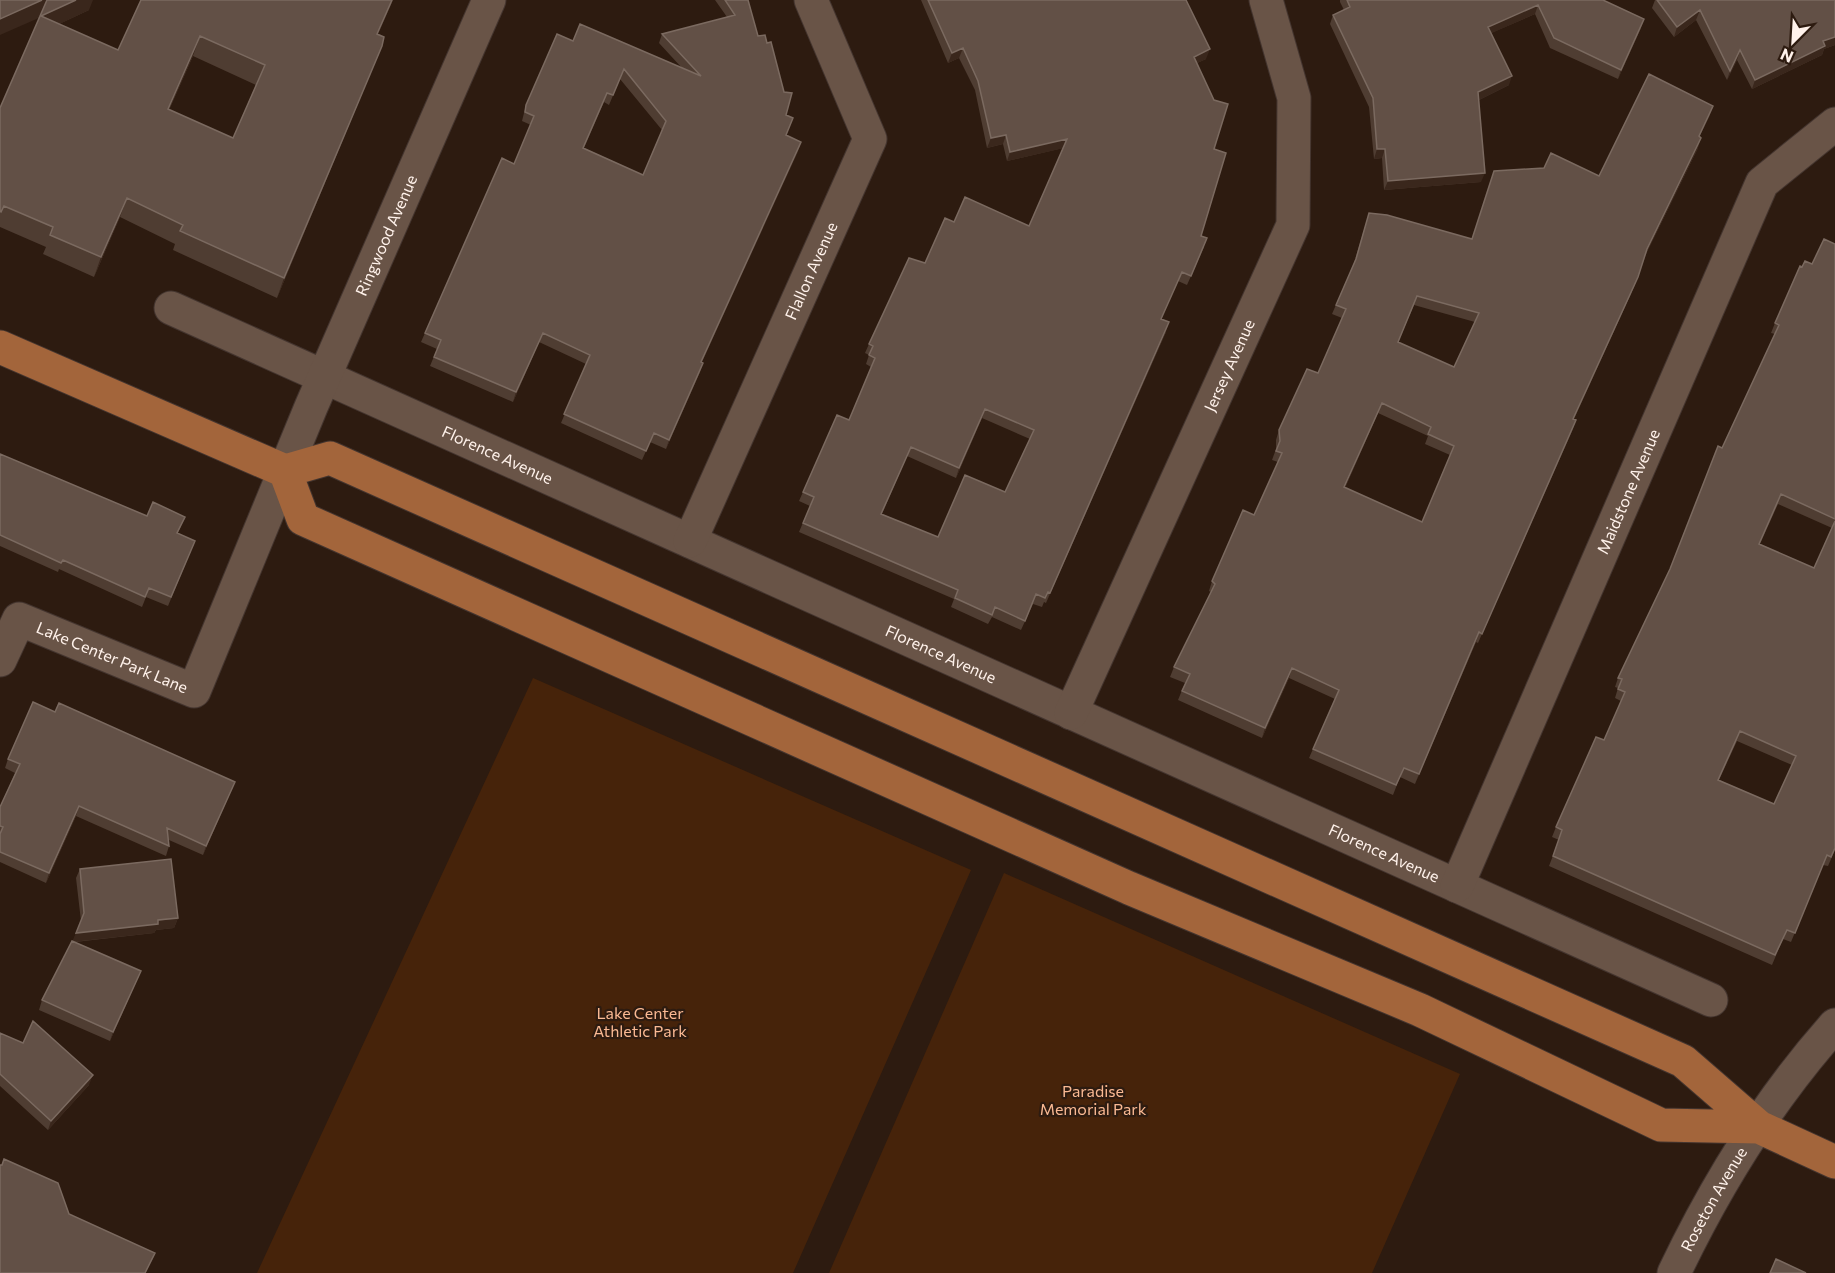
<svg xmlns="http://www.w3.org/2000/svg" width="1835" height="1273" font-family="Commissioner,sans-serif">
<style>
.green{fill:#46230a}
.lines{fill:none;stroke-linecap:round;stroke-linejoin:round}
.minor-casing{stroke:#44352f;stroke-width:35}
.major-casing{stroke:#44352f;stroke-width:35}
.minor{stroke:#695447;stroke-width:33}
.major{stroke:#a3653b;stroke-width:33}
.wall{fill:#4f3d32;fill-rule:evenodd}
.shaded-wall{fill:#3a271c}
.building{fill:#625046;stroke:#7b6a60;stroke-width:1.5;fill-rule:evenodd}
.labels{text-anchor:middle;stroke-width:4.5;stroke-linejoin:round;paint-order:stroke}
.street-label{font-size:16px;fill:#fff2eb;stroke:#2d1b10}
.park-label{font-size:16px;fill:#fab993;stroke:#2d1b10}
</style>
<rect width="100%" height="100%" fill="#2d1b10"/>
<path class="green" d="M 533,678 L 971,870 L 793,1273 L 257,1273 Z
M 1004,873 L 1460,1074 L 1372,1273 L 829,1273 Z"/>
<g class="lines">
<defs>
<g id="minor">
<path id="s1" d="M 171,308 L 1711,1000"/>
<path id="s2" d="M 690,541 L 870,139 L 811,0"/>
<path id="s3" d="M 0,660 L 19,619 L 194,691 L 311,407 L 489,0"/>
<path id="s4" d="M 1071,713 L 1293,225 L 1294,98 L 1266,0"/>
<path id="s5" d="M 1457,886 L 1762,183 L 1835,124"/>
<path id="s6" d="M 1674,1273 C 1716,1185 1770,1098 1835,1025"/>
</g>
<path id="major" d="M 0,347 L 285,471 L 330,458 L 1683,1061 L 1759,1127 L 1835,1162
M 285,471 L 303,519 L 1129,888 L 1420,1010 L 1661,1125 L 1759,1127"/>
</defs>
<use href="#minor" class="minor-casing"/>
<use href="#major" class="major-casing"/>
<use href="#minor" class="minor"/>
<use href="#major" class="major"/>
</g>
<path class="wall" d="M 0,0 L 89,10 L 59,24 L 118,50 L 141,0 L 393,0 L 378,34 L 374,65 L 277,298 L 173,250 L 175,244 L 120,217 L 94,277 L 43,254 L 46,247 L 0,227 L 0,108 L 40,17 ZM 193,56 L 256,85 L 233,138 L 169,110 Z
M 715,0 L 748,0 L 758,36 L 786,115 L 786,136 L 801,142 L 702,362 L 700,372 L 666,449 L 650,442 L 642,460 L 561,423 L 586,364 L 539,342 L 513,402 L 430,366 L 437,349 L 421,342 L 425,333 L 514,164 L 531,125 L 522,121 L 526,105 L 573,41 L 682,68 L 659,43 L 662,34 L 727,17 ZM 620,79 L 662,130 L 643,175 L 584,148 L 604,102 L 609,105 Z
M 921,0 L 1186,0 L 1206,59 L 1197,63 L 1214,149 L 1201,236 L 1204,247 L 1187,285 L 1178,281 L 1161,319 L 1166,332 L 1046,603 L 1044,602 L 1042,607 L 1033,604 L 1021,630 L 992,617 L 988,624 L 951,607 L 954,599 L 799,532 L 810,506 L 799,501 L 803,492 L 849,420 L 871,367 L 866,364 L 869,355 L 865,353 L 869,344 L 954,222 L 1029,226 L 1063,148 L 1007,161 L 1003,144 L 987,148 L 975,90 L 959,58 L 948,63 ZM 982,418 L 1030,439 L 1005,492 L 938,537 L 882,514 L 907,456 L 956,478 Z
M 1340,0 L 1603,0 L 1641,28 L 1618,79 L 1550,48 L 1535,14 L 1491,33 L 1509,85 L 1479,100 L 1481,182 L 1384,190 L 1382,158 L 1374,159 L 1369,107 L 1330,24 L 1333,15 L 1344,10 L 1340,2 Z
M 1655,0 L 1835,0 L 1835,45 L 1824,49 L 1822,55 L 1752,89 L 1737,60 L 1727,80 L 1696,20 L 1674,37 L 1652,8 Z
M 1710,115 L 1699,137 L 1698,148 L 1645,256 L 1634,287 L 1574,419 L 1573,429 L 1478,643 L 1476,642 L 1415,784 L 1400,777 L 1393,795 L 1309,758 L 1335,699 L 1289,678 L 1262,738 L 1178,700 L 1185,683 L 1170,677 L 1174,667 L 1211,592 L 1209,591 L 1212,581 L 1254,515 L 1278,462 L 1272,460 L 1276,449 L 1276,440 L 1279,430 L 1318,373 L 1342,318 L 1332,314 L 1354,263 L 1369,213 L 1471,239 L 1599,176 ZM 1414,305 L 1475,322 L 1454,367 L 1398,342 ZM 1378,413 L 1428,436 L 1425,444 L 1450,455 L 1422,522 L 1345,488 Z
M 1835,244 L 1835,850 L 1828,866 L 1823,865 L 1791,942 L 1783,939 L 1772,965 L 1549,866 L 1559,840 L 1552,837 L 1556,827 L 1604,740 L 1621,701 L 1615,698 L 1618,688 L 1615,687 L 1618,678 L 1670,569 L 1775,334 L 1771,333 L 1775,323 L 1802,267 L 1812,264 ZM 1778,504 L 1832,528 L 1814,568 L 1760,544 ZM 1737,741 L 1792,765 L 1774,804 L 1719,780 Z
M 0,454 L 147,516 L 181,526 L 178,533 L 195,541 L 168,606 L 146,597 L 142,607 L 59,569 L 58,572 L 0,546 Z
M 55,712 L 235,782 L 203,855 L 169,840 L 169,846 L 166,856 L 76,816 L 46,883 L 0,862 L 0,807 L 15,773 L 5,768 L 8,759 Z
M 80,869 L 178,918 L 174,928 L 156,930 L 154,933 L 75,942 L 137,980 L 110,1041 L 39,1010 L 42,1000 L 73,941 L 81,921 L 76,878 Z
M 0,1033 L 89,1085 L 48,1130 L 0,1086 Z"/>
<path class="shaded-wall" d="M 42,0 L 93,0 L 89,10 L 34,36 L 41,17 L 0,35 L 0,19 Z
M 392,0 L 393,0 L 370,53 L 377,34 Z
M 1538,5 L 1535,14 L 1485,36 L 1488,27 Z
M 1700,10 L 1696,20 L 1674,37 L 1677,27 Z
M 1644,19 L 1641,28 L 1618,79 L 1621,70 Z
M 200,36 L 193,56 L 160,129 L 168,109 Z
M 1835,37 L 1835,45 L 1824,49 L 1822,55 L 1752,89 L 1755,80 L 1823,41 Z
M 382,46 L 374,65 L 277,298 L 284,278 Z
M 963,48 L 959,58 L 948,63 L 952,53 Z
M 1210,49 L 1206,59 L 1191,66 L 1194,57 Z
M 1740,50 L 1737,60 L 1727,80 L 1730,71 Z
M 1512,76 L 1509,85 L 1475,102 L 1478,92 Z
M 1713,106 L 1710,115 L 1695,146 L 1699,136 Z
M 1006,135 L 1003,144 L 987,148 L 991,138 Z
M 1701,138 L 1698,148 L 1644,258 L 1647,249 Z
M 1067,139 L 1064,148 L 1007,161 L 1010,152 Z
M 801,142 L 798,152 L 698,371 L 701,362 Z
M 1377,149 L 1385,149 L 1382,158 L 1374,159 Z
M 1485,173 L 1481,182 L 1384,190 L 1388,181 Z
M 127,198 L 120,217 L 94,277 L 101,257 Z
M 1638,277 L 1634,287 L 1570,428 L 1573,419 Z
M 1169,322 L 1166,332 L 1046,603 L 1050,593 Z
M 543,333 L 539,342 L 513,402 L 516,392 Z
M 703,363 L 700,372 L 666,449 L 669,440 Z
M 1382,403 L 1378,413 L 1341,497 L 1344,487 Z
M 985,409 L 982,418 L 956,478 L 959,468 Z
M 1576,420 L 1573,429 L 1478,643 L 1482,634 Z
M 911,447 L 907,456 L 878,523 L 881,514 Z
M 1479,632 L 1476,642 L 1415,784 L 1419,774 Z
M 1292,668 L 1289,678 L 1262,738 L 1265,728 Z
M 235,782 L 231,791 L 203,855 L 206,846 Z
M 79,806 L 76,816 L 46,883 L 49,873 Z
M 178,918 L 174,928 L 156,930 L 154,933 L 72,942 L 76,933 Z
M 141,971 L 137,980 L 110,1041 L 113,1032 Z
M 93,1075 L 89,1085 L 48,1130 L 51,1121 Z"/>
<path class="building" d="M 0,0 L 42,0 L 0,19 Z
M 47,0 L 76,0 L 41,16 L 118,50 L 141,0 L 392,0 L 377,34 L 384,37 L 382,46 L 284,278 L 180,231 L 183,225 L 127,198 L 101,257 L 50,235 L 53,227 L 4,206 L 1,212 L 0,211 L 0,108 ZM 200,36 L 265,65 L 233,138 L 168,109 Z
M 725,0 L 748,0 L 758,36 L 765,35 L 767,43 L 771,42 L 784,92 L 792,93 L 786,115 L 793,118 L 786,135 L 801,142 L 701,362 L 703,363 L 669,440 L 654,433 L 646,451 L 564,414 L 590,355 L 543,333 L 516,392 L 434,357 L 441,340 L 425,333 L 502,158 L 514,164 L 534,116 L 525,112 L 526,105 L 557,34 L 573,41 L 580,24 L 701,76 L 662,34 L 735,15 ZM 624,69 L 666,121 L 643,175 L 583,148 L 607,93 L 613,95 Z
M 928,0 L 1186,0 L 1210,49 L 1194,57 L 1214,100 L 1228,104 L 1214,149 L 1226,153 L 1201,236 L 1207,238 L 1191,276 L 1182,272 L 1161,319 L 1169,322 L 1050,593 L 1048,592 L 1045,598 L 1036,594 L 1025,621 L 995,607 L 992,615 L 955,598 L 958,590 L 803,523 L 814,497 L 803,492 L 837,415 L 849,420 L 875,358 L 869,355 L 873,346 L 869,344 L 909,258 L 925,263 L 945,218 L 954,222 L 965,197 L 1029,226 L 1067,139 L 1010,152 L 1006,135 L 991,138 L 978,81 L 963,48 L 952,53 ZM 985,409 L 1034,430 L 1005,492 L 965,475 L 938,537 L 881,514 L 911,447 L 959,468 Z
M 1347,0 L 1603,0 L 1644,19 L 1621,70 L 1554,38 L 1538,5 L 1488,27 L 1512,76 L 1478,92 L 1485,173 L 1388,181 L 1385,149 L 1377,149 L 1373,98 L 1333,15 L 1350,7 Z
M 1657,0 L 1835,0 L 1835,37 L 1823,41 L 1825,46 L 1755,80 L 1740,50 L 1730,71 L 1700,10 L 1677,27 Z
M 1649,74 L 1713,106 L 1699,136 L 1701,138 L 1647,249 L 1638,277 L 1573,419 L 1576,420 L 1482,634 L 1479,632 L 1419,774 L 1404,768 L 1396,785 L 1313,749 L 1339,690 L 1292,668 L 1265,728 L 1182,691 L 1190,674 L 1174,667 L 1215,584 L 1212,581 L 1243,510 L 1254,515 L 1282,453 L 1276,451 L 1280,441 L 1279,430 L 1307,369 L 1318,373 L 1346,309 L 1336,305 L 1356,259 L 1369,213 L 1387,215 L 1472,239 L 1494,171 L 1544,168 L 1551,153 L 1599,176 ZM 1417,296 L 1479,313 L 1454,367 L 1398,342 ZM 1382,403 L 1431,427 L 1428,434 L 1454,446 L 1422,522 L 1344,487 Z
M 1824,239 L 1835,244 L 1835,519 L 1781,494 L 1759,544 L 1814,568 L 1835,521 L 1835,848 L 1831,857 L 1827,855 L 1795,933 L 1787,930 L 1775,955 L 1553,856 L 1562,830 L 1556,827 L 1596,737 L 1604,740 L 1625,692 L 1618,689 L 1622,679 L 1618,678 L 1670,569 L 1718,446 L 1722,448 L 1779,325 L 1775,323 L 1800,266 L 1802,267 L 1805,261 L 1812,264 ZM 1740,731 L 1796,756 L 1774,804 L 1718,780 Z
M 0,454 L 147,516 L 153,502 L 185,517 L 177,533 L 195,541 L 171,597 L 149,588 L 145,597 L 63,560 L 61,563 L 0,535 Z
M 33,702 L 55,712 L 59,703 L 235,782 L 206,846 L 167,828 L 169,846 L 79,806 L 49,873 L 0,852 L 0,834 L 3,827 L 0,826 L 0,807 L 20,764 L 8,759 Z
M 171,859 L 178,918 L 158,920 L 158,924 L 76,933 L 84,913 L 80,869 Z
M 72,941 L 141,971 L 113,1032 L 42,1000 Z
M 33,1021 L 93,1075 L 51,1121 L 0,1074 L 0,1033 L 23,1043 Z
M 4,1159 L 58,1183 L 69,1214 L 155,1253 L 145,1273 L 0,1273 L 0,1165 L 2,1165 Z
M 1776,1259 L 1806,1273 L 1770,1273 Z"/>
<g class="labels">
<g class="street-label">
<text dy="6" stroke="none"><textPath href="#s3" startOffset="729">Ringwood Avenue</textPath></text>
<text dy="6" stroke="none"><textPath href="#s2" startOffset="296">Flallon Avenue</textPath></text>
<text dy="6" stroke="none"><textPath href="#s4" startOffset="382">Jersey Avenue</textPath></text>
<text dy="6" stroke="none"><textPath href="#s1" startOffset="358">Florence Avenue</textPath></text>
<text dy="6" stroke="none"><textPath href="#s5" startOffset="430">Maidstone Avenue</textPath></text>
<text dy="6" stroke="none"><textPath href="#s1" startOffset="844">Florence Avenue</textPath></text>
<text dy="6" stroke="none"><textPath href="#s3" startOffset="146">Lake Center Park Lane</textPath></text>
<text dy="6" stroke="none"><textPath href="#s1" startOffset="1330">Florence Avenue</textPath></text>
<text dy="6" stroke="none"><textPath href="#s6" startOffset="84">Roseton Avenue</textPath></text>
</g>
<g class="park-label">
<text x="640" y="1019">Lake Center<tspan x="640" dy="18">Athletic Park</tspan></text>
<text x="1093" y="1097">Paradise<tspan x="1093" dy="18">Memorial Park</tspan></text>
</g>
</g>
<g transform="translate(1793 42) rotate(204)" stroke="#2d1b10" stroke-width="4.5" paint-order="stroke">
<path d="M0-4.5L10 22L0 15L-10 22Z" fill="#fff2eb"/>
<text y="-9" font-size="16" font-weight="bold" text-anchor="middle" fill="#fff2eb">N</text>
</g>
</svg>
